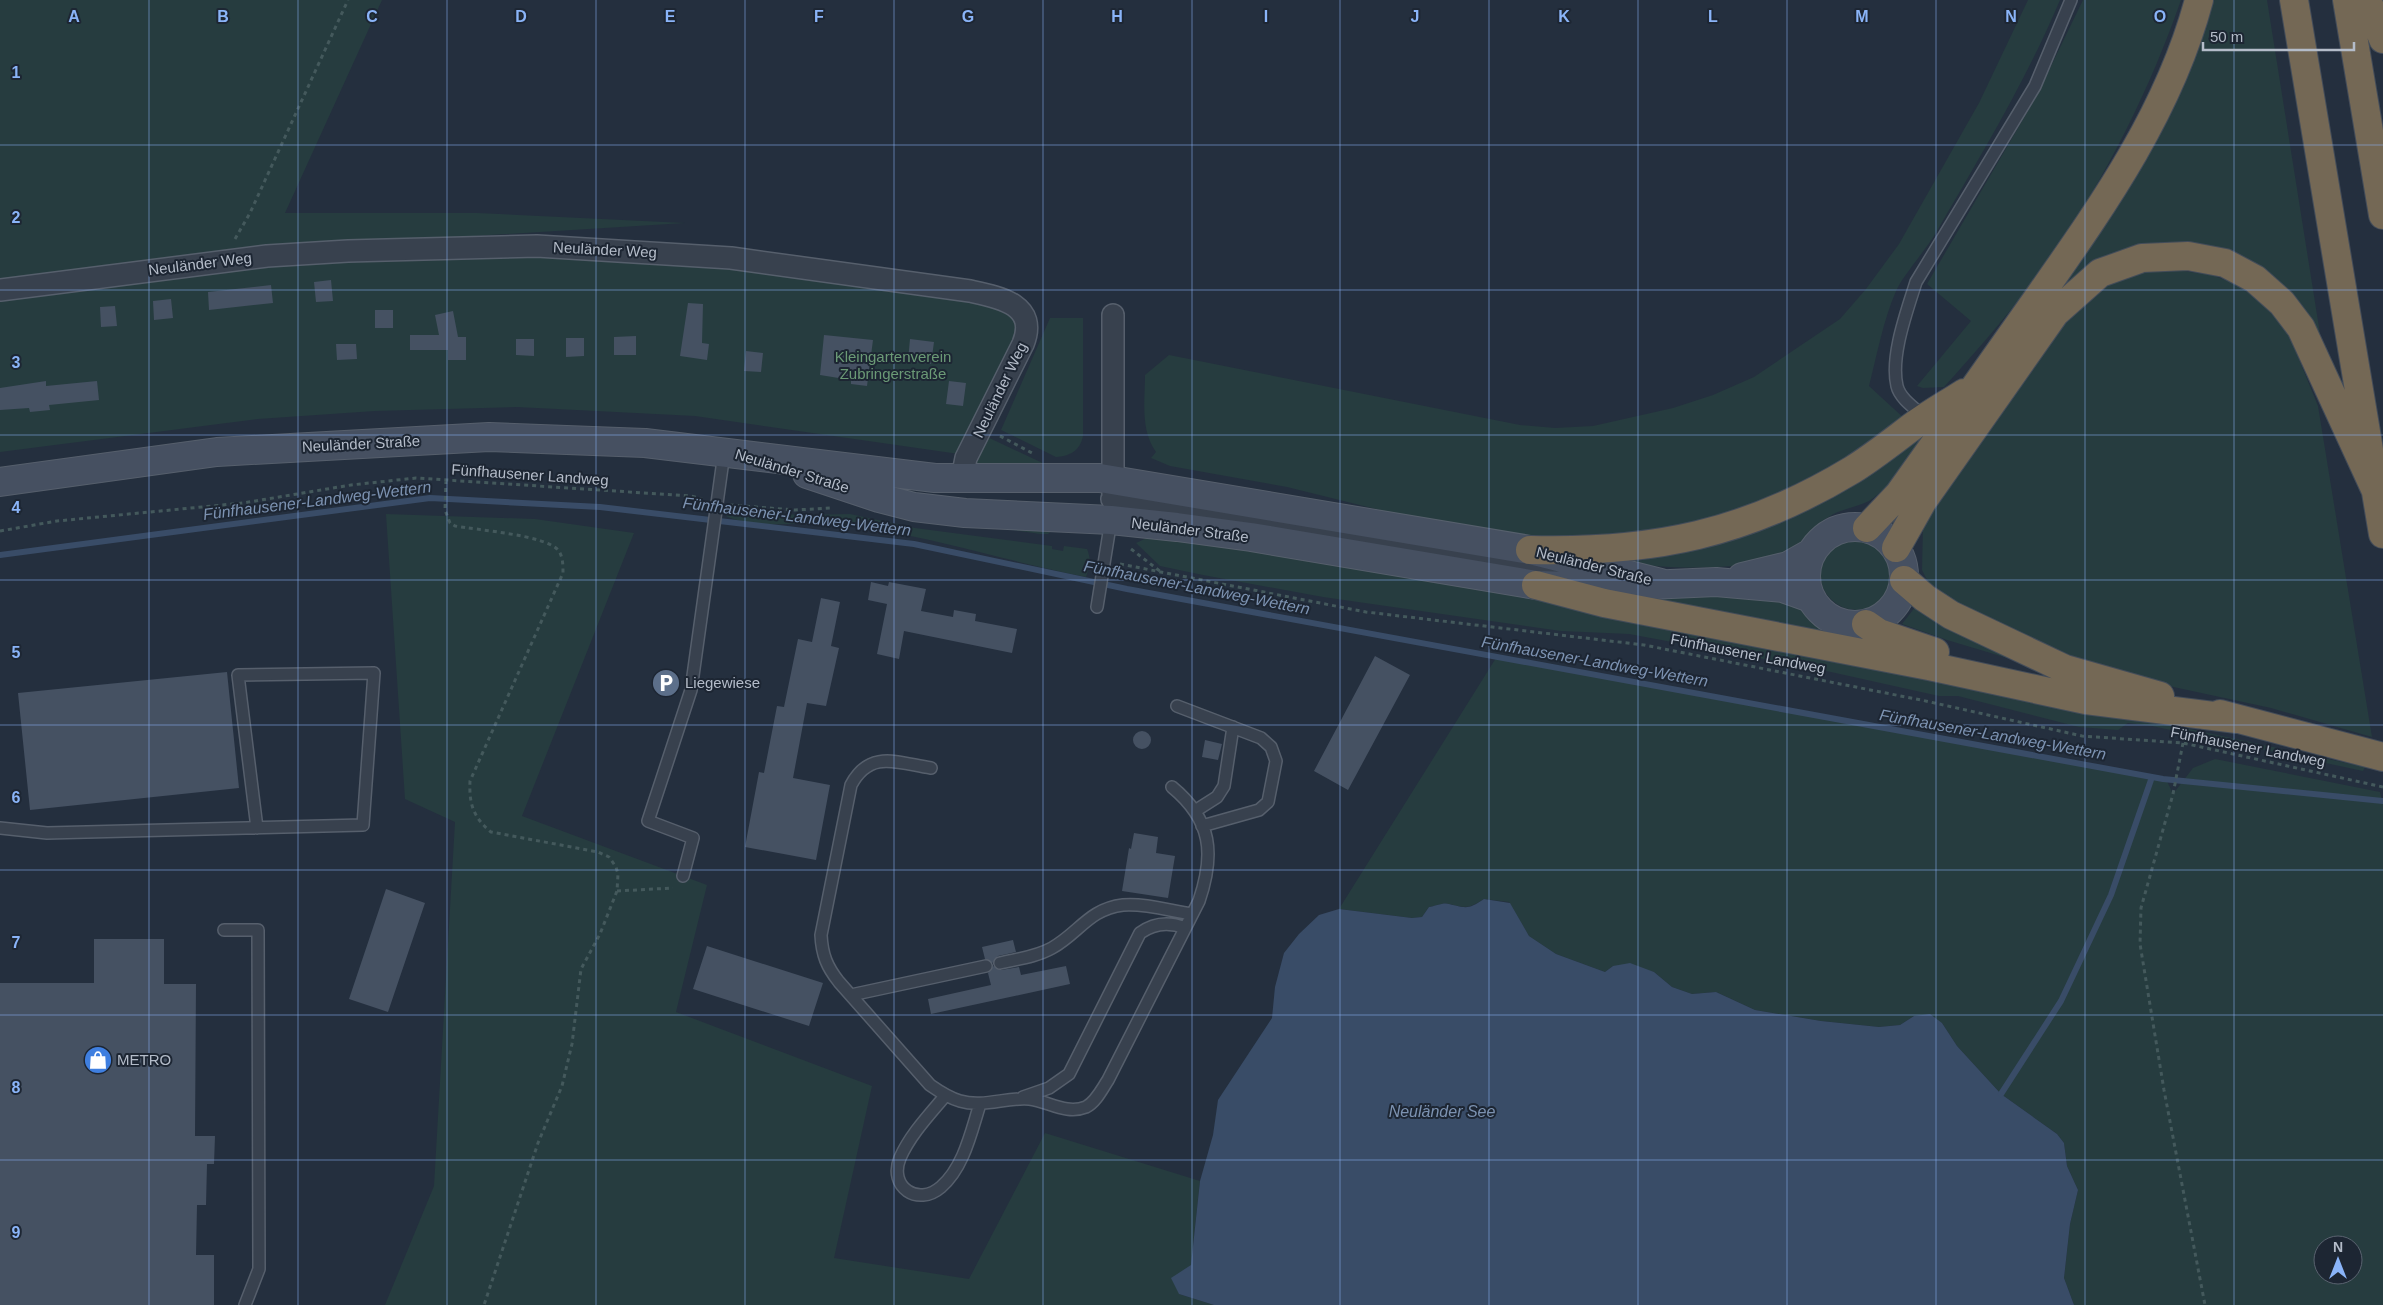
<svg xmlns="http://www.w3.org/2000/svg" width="2383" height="1305" font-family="Helvetica,sans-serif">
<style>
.green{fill:#263c3f;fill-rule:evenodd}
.water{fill:#394c67}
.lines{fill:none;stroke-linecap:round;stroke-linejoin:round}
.stream{stroke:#394c67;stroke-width:6}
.building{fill:#455162}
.lane-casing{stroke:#565f6c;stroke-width:14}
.street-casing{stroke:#565f6c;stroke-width:24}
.secondary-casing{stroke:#565f6c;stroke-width:30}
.highway-casing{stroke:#434c59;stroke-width:30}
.path{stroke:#44595c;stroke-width:3;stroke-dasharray:4 4;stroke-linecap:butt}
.lane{stroke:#38414e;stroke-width:11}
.street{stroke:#38414e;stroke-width:21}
.secondary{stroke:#465061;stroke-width:28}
.highway{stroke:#746855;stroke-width:28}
.grid{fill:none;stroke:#8ab4f8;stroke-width:1;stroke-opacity:0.55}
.labels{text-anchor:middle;stroke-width:4;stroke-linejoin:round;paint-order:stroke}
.street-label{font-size:15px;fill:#b4bcc9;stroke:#1d2633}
.park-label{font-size:15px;fill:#6b9a76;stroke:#1d2633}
.poi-label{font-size:15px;fill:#b4bcc9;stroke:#1d2633;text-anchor:start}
.water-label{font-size:16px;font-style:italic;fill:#7c92b1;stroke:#1d2633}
.grid-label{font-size:16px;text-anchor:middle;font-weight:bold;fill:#8ab4f8;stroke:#1d2633;stroke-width:4;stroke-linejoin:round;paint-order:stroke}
</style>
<rect width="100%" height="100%" fill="#242f3e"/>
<path class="green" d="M 0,0 L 382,0 L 285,213 L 477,213 L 685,223 L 218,252 L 0,279 Z
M 2028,0 L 2060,0 C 2026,81 1980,156 1937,231 C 1926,250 1904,274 1896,291 C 1883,321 1877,355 1869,386 L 1906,420 L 1852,459 L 1701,528 L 1542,539 L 1384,511 L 1287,487 L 1170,466 L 1151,458 L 1156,452 C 1140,430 1145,400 1145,375 L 1169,355 L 1520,425 L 1555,428 L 1593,426 L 1673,408 L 1713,395 L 1754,377 L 1840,319 L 1866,289 L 1899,244 L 1979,103 Z
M 2083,0 L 2181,0 C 2146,101 2093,203 2028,288 C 2002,322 1973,355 1944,387 L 1923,388 L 1917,386 L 1971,321 L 1927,284 L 2036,97 Z
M 2204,0 L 2267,0 L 2321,340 L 2197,248 L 2052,303 Z
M 525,251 L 650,259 L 975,298 L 1007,309 L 1020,331 L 959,454 L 695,416 L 517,407 L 375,411 L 258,419 L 0,452 L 0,296 L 234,266 Z
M 2162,268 L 2212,275 L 2233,283 L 2258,298 L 2288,332 L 2318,406 L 2372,737 L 2271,708 L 2090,669 L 1959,609 L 1931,588 L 1922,570 L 1923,525 L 2066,317 L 2109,283 L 2125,276 Z
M 1050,318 L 1083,318 L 1083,436 C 1080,451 1070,456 1056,457 L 1001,430 Z
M 1935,423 C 1915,449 1897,483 1869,501 C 1855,508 1839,509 1827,518 C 1813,526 1806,540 1793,548 C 1752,574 1668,569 1622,562 L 1643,560 L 1688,550 Z
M 983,435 L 1049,466 L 974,465 Z
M 726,510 L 801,515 L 850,514 L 915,528 L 1052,546 L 1052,549 L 1063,551 L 1064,546 L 1087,549 C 1092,561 1089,568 1086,577 C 1015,563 946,541 874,529 C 856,527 838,524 821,524 C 793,523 750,528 726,516 Z
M 386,514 L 535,519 L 634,533 L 522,816 L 707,885 L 676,1012 L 872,1086 L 834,1258 L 969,1279 L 1045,1133 L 1200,1181 L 1191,1265 L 1179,1294 L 1214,1305 L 385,1305 L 434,1186 L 455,822 L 405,799 Z
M 956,522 L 1054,529 L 1048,534 L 1040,534 Z
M 1153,535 L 1457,583 L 2042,697 L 2365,767 L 2363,771 L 2152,726 L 2128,723 L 2118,730 L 2079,727 L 1958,696 L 1939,696 L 1813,668 L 1629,634 L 1561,631 L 1323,597 L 1203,575 L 1160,566 L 1136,543 Z
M1820 573a37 37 0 1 1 74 0a37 37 0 1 1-74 0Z
M 1770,594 L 1804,609 L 1821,624 L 1834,630 L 1833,638 L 1652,599 L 1659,596 Z
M 1916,606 L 2024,663 L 1947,640 L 1902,624 Z
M 1496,658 L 2166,779 L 2173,794 L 2193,768 L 2215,759 L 2380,792 L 2383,805 L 2383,1305 L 2074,1305 L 2064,1278 L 2070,1224 L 2078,1190 L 2067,1166 L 2064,1143 L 2057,1134 L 2001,1094 L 1957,1046 L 1942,1023 L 1914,1016 L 1900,1025 L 1879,1027 L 1821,1021 L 1755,1010 L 1716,992 L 1692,994 L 1672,987 L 1654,972 L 1613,966 L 1605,972 L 1556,954 L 1529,936 L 1509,902 L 1484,899 C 1468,909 1466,908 1449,904 C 1444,902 1435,906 1429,907 L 1422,917 L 1412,918 L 1339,909 ZM 2323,1245 L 2353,1245 L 2353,1275 L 2323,1275 Z"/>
<path class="water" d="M 1484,899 L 1510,903 L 1529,936 L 1556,954 L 1605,972 L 1613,966 L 1630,963 L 1654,972 L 1672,987 L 1692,994 L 1716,992 L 1755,1010 L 1821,1021 L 1879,1027 L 1900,1025 L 1914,1016 L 1930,1014 L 1942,1023 L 1957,1046 L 2001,1094 L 2057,1134 L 2064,1143 L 2067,1166 L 2078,1190 L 2070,1224 L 2064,1278 L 2074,1305 L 1214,1305 L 1179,1294 L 1171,1278 L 1191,1265 L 1200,1181 L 1213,1135 L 1218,1100 L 1272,1018 L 1275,987 L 1284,953 L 1299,934 L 1319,915 L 1339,909 L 1412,918 L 1422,917 L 1429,907 C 1435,906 1444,902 1449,904 C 1466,908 1468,910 1484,899 Z"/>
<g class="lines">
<path class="stream" d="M 0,555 L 430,498 L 600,507 L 914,544 L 1127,589 L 2163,779 L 2383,801
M 2001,1094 L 2061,1001 L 2111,895 L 2152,777"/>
</g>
<path class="building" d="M 331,280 L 333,301 L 316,302 L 314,282 Z
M 271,285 L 273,303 L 209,310 L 208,292 Z
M 171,299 L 173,318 L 154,320 L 153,301 Z
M 688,303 L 703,304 L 702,343 L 709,344 L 707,360 L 680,356 Z
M 115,306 L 117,326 L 101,327 L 100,307 Z
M 375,310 L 393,310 L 393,328 L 375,328 Z
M 453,311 L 458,337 L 466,337 L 466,360 L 448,360 L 448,350 L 410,350 L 410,335 L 439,335 L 435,315 Z
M 824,335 L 873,340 L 867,386 L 851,384 L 851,380 L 820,375 Z
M 636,336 L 636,355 L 614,355 L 614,337 Z
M 566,338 L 584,338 L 584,356 L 566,357 Z
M 516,339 L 534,339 L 534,356 L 516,355 Z
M 910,339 L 934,342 L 931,364 L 908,361 Z
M 336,344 L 356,344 L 357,359 L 337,360 Z
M 746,351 L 763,353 L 761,372 L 744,371 Z
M 46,381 L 46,386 L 97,381 L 99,400 L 49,405 L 50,410 L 30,412 L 29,408 L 0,410 L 0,388 Z
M 949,381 L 966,383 L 963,406 L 946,404 Z
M 871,582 L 888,586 L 889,582 L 926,589 L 921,611 L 953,617 L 954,610 L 976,614 L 975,621 L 1017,629 L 1012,653 L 904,631 L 899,659 L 877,654 L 887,604 L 868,600 Z
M 821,598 L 840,602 L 831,646 L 839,648 L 826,706 L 807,703 L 793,778 L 830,785 L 816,860 L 745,847 L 759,772 L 764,773 L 777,706 L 784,707 L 798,639 L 812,642 Z
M 1375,656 L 1410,675 L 1348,790 L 1314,771 Z
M 227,672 L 239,788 L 30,810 L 18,693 Z
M1133 740a9 9 0 1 1 18 0a9 9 0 1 1-18 0Z
M 1205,740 L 1222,744 L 1218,760 L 1202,757 Z
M 1134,833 L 1158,837 L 1156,853 L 1175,856 L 1168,898 L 1122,891 L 1129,848 L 1131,849 Z
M 386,889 L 425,903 L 388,1012 L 349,999 Z
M 94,939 L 164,939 L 164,984 L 196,984 L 195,1136 L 215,1136 L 214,1164 L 207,1164 L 206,1205 L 197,1205 L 196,1255 L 214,1255 L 214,1305 L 0,1305 L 0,983 L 94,983 Z
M 1013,940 L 1016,952 L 998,956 L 993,963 L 985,959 L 982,947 Z
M 707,946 L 823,983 L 809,1026 L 693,989 Z
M 993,966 L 1001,970 L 1019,967 L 1021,975 L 1066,966 L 1070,984 L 931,1014 L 928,999 L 991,985 L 988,973 Z"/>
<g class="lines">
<defs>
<path id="lane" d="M 1926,418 C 1916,409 1900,399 1897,386 C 1890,356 1907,311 1916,282 L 2035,86 L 2071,0
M 1097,607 L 1111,520
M 1177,706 L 1261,738 L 1271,747 L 1276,761 L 1268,802 L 1259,810 L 1202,826
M 931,768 C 898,763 870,749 851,785 L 821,935 C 822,955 827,967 839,982 L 930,1085 C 940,1092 949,1098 960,1101 C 983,1108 1006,1097 1029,1099 C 1048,1101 1066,1115 1086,1107 C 1096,1102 1102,1089 1108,1080 L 1199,901 C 1215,854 1212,820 1172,787
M 1195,811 L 1217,797 L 1224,786 L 1233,727
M 0,828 L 47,833 L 363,825 L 374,673 L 238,675 L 257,828
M 683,876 L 693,838 L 648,821 L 691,690 L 724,453
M 224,930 L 258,930 L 259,1269 L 245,1305
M 1000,963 C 1017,959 1036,957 1052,948 C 1079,933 1089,909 1123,905 C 1145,903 1171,911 1192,914
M 851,995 L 986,966
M 945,1096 C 929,1115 910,1135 900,1158 C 888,1187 918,1207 941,1187 C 964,1167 971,1132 980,1104
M 1023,1097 L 1049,1088 L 1069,1074 L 1140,933 C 1154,923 1170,922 1185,928"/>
<path id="street" d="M 0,290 L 267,256 L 348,251 L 537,246 L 731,258 L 970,291 C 998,297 1039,304 1023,344 L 966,458 L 962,478
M 1113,495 L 1113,315
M 1112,499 L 1582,576"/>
<path id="secondary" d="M 807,474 L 879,498 L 914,507 L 965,513 L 1111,520 L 1177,527 L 1251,537 L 1536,585 L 1603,587 L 1716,582 L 1783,588 L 1811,598
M 0,482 L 217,452 L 489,437 L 645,443 L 935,478 L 1100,478 L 1530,550 L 1661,583
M1806 576a49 49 0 1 1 98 0a49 49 0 1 1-98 0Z
M 1742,577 L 1788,566 L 1811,553"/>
<path id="highway" d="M 2294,0 L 2383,534
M 2347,0 L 2383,215
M 2367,0 L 2383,39
M 1867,528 L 1899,494 C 1947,427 1994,360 2042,292 C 2106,201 2170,109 2199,0
M 1896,548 L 1922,502 L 2055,313 L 2100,273 L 2142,258 L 2188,256 L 2225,263 L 2255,279 L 2282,303 L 2301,328 L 2375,489
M 1530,550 C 1653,553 1746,534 1852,470 C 1873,457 1893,441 1913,426 C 1929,414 1947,404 1964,393
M 1904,580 L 1925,598 L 1951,615 L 2065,669 L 2160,696
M 1536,585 L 1604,603 L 1929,666 L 2086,700 L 2237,719
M 1866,624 L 1879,633 L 1935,652
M 2220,714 L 2383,757"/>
</defs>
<use href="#lane" class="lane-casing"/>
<use href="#street" class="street-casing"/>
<use href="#secondary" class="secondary-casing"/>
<use href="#highway" class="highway-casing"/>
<path class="path" d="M 235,239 L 250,213 L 348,0
M 1000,436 L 1034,454
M 446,480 L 445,510 L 450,523 L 455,526 C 477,530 545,535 558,550 C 563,556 563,565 563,573 L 470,781 C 469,804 473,817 491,832 L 598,852 L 609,857 L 616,867 L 618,874 L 617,891 L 600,934 L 581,969 L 572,1044 L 562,1086 L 538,1143 L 484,1305
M 730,505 L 795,510 L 831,508
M 0,531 L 57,521 L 243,503 L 351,485 L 416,478 L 691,496 L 702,499
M 1131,549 L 1161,572
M 1120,564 L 1366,612 L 1644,645 L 1921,700 L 2082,736 L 2183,743 L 2383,787
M 2183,743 L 2173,794 L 2141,908 L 2140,944 L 2164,1090 L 2205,1305
M 617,891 L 673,888"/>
<use href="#lane" class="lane"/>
<use href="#street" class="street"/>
<use href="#secondary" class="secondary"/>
<use href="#highway" class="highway"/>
</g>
<path class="grid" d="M 149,0 L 149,1305M 298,0 L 298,1305M 447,0 L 447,1305M 596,0 L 596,1305M 745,0 L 745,1305M 894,0 L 894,1305M 1043,0 L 1043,1305M 1192,0 L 1192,1305M 1340,0 L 1340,1305M 1489,0 L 1489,1305M 1638,0 L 1638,1305M 1787,0 L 1787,1305M 1936,0 L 1936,1305M 2085,0 L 2085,1305M 2234,0 L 2234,1305M 0,145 L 2383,145M 0,290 L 2383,290M 0,435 L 2383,435M 0,580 L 2383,580M 0,725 L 2383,725M 0,870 L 2383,870M 0,1015 L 2383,1015M 0,1160 L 2383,1160"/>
<defs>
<symbol id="parking-disc" viewBox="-11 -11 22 22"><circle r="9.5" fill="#5c6f8a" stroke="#1d2633"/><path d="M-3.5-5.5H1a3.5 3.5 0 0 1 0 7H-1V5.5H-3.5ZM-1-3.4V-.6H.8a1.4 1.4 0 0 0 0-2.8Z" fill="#fff"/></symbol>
<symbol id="shop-disc" viewBox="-11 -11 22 22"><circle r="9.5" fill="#3f7fe0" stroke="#1d2633"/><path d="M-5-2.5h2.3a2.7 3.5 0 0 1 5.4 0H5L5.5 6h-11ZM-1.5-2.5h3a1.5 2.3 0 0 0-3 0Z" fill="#fff"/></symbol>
</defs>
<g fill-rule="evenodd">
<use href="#parking-disc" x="650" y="667" width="32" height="32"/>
<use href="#shop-disc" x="82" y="1044" width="32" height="32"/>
</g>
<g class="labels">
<g class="street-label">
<text transform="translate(605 250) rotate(3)" y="5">Neuländer Weg</text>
<text transform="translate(200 264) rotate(-7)" y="5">Neuländer Weg</text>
<text transform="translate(1000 390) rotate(-64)" y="5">Neuländer Weg</text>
<text transform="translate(361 444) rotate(-3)" y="5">Neuländer Straße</text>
<text transform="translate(792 471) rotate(17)" y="5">Neuländer Straße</text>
<text transform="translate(530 475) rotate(4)" y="5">Fünfhausener Landweg</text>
<text transform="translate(1190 530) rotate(7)" y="5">Neuländer Straße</text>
<text transform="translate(1594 566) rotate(14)" y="5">Neuländer Straße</text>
<text transform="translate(1748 654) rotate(11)" y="5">Fünfhausener Landweg</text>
<text transform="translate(2248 747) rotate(11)" y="5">Fünfhausener Landweg</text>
</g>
<g class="park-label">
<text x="893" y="362">Kleingartenverein<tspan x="893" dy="17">Zubringerstraße</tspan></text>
</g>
<g class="poi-label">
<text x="685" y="688">Liegewiese</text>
<text x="117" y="1065">METRO</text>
</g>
<g class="water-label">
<text transform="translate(317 500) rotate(-7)" y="6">Fünfhausener-Landweg-Wettern</text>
<text transform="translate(797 516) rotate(7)" y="6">Fünfhausener-Landweg-Wettern</text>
<text transform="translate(1197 587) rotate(11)" y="6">Fünfhausener-Landweg-Wettern</text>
<text transform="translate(1595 661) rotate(10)" y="6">Fünfhausener-Landweg-Wettern</text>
<text transform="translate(1993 734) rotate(10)" y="6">Fünfhausener-Landweg-Wettern</text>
<text x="1442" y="1117">Neuländer See</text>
</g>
</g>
<g class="grid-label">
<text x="74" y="22">A</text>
<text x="223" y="22">B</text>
<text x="372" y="22">C</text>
<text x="521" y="22">D</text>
<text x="670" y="22">E</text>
<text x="819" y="22">F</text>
<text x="968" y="22">G</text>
<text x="1117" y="22">H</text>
<text x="1266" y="22">I</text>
<text x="1415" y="22">J</text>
<text x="1564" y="22">K</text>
<text x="1713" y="22">L</text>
<text x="1862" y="22">M</text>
<text x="2011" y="22">N</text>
<text x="2160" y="22">O</text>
<text x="16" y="78">1</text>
<text x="16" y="223">2</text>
<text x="16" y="368">3</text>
<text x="16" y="513">4</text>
<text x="16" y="658">5</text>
<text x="16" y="803">6</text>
<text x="16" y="948">7</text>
<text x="16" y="1093">8</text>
<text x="16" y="1238">9</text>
</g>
<g transform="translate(2338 1260)"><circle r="24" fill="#1d2633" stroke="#59626f"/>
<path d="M0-4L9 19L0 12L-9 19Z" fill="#8ab4f8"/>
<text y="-8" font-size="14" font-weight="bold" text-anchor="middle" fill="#b4bcc9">N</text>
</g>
<path d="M2203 42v8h151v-8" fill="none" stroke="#b4bcc9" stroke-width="2.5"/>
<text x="2210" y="42" font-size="15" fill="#b4bcc9" stroke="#1d2633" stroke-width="4" paint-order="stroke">50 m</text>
</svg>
